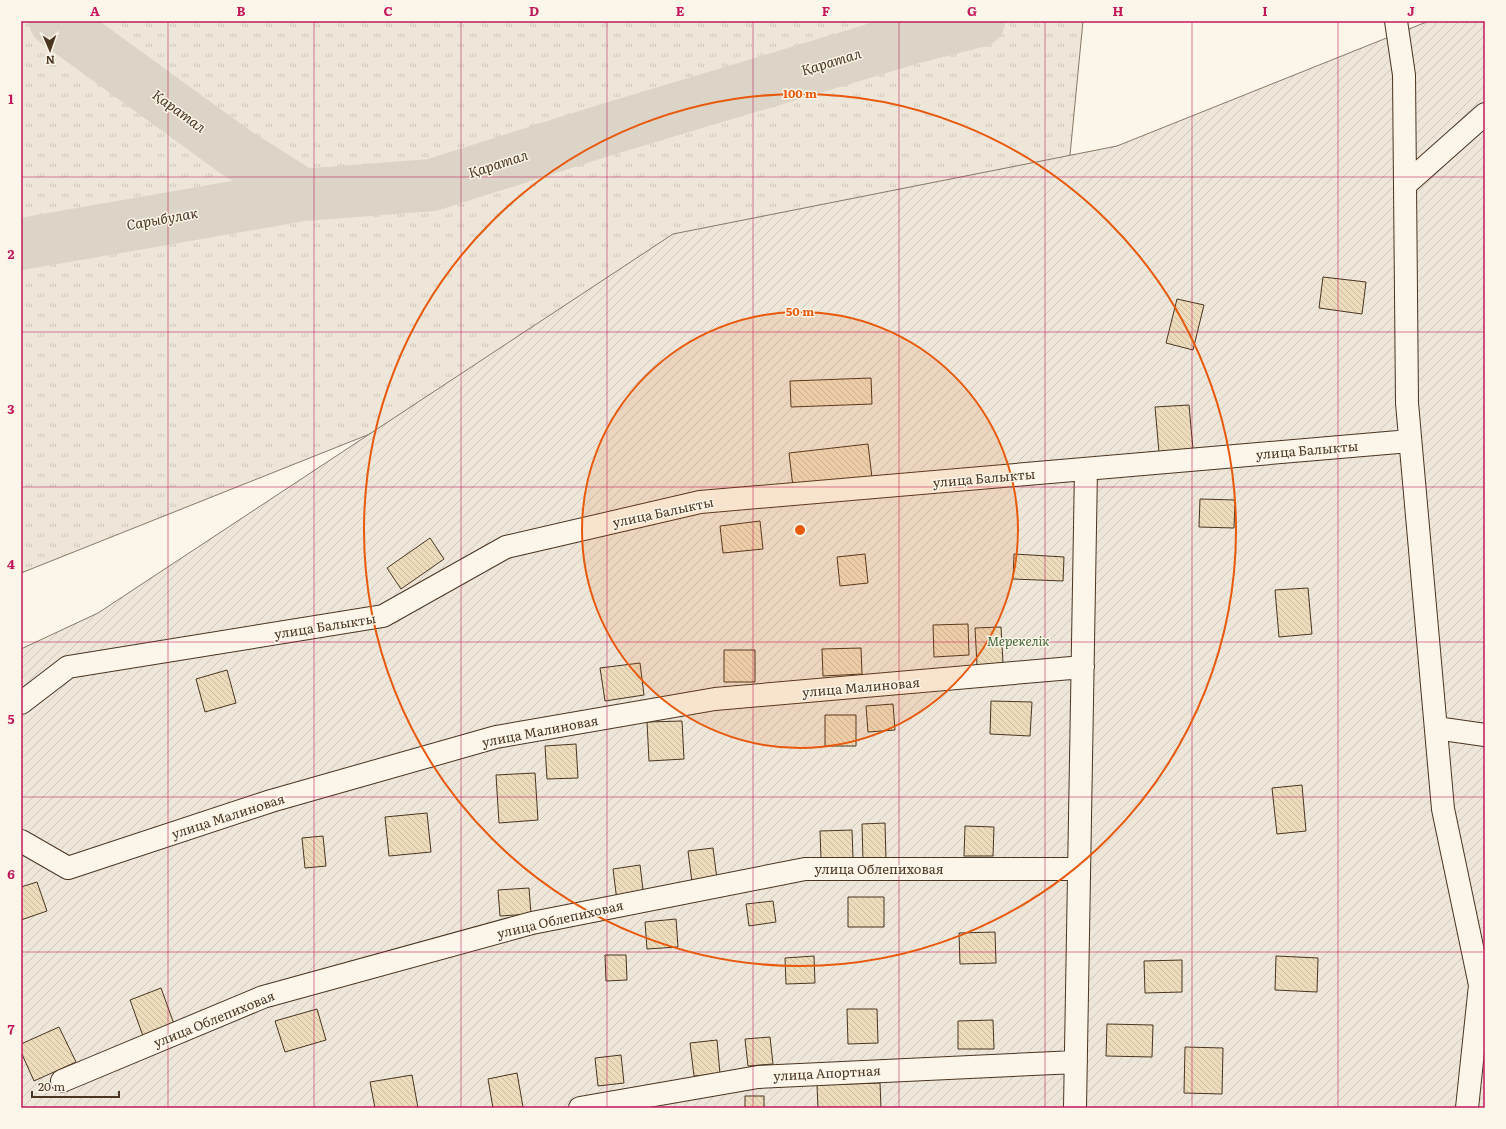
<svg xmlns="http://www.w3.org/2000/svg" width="1506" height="1129" font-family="Literata,serif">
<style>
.grass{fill:url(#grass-tufts);stroke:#887966}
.garden{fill:url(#garden-furrows);stroke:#887966}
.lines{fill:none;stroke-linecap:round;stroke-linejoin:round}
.river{stroke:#dcd4c6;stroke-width:52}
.building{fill:url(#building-back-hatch);stroke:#4a3520}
.street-casing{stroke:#4a3520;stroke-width:24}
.street{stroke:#fbf6e9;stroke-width:22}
.grid{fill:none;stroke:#c2185b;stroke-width:1;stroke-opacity:0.55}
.ring{fill:none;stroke:#e8590c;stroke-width:2}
.labels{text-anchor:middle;stroke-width:3;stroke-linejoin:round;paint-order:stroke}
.street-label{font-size:13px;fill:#4a3520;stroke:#fbf6e9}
.park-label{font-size:13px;font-style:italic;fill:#436837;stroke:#fbf6e9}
.water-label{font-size:14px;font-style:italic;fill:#4a3520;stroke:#fbf6e9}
.centre{fill:#e8590c;stroke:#fbf6e9;stroke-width:2}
.ring-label{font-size:12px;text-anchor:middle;font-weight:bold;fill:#e8590c;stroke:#fbf6e9;stroke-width:3;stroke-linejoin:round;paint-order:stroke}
.neatline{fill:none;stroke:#c2185b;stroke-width:1.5}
.grid-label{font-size:13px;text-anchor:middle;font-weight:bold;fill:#c2185b}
</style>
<defs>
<pattern id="grass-tufts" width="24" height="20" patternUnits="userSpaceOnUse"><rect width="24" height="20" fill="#ede6d9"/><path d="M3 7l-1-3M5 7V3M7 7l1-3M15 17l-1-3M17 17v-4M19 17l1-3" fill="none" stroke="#cdc6ba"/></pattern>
<pattern id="garden-furrows" width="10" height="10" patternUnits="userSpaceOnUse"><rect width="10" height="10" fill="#ede6d9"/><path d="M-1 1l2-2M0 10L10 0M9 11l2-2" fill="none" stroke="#cdc6ba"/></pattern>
<pattern id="building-back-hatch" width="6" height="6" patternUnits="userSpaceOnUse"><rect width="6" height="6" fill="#ecdcbc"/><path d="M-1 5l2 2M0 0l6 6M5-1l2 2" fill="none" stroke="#ccbda1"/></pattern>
</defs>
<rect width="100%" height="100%" fill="#fbf6e9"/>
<path class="grass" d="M 21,21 L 1083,21 L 1070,155 L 21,573 Z"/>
<path class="garden" d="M 1429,21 L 1485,21 L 1485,1108 L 21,1108 L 21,649 L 98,613 L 673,234 L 1117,146 Z"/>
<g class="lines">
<path class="river" d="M 55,21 L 234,151 L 303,195
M 21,244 L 303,195 L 432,185 L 602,131 L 912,38 L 979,21"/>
</g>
<path class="building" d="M 1323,277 L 1366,282 L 1362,314 L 1319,308 Z
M 1177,299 L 1204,305 L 1193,350 L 1166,343 Z
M 871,378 L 872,404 L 791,407 L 790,381 Z
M 1189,405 L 1193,449 L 1159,452 L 1155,407 Z
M 868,444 L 872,478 L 793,487 L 789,453 Z
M 1200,499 L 1235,500 L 1234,528 L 1199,527 Z
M 760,521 L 763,549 L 723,553 L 720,526 Z
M 430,538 L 444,559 L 401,589 L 387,568 Z
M 865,554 L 868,583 L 840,586 L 837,557 Z
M 1014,554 L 1064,557 L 1063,581 L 1013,579 Z
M 1308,588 L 1312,634 L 1279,637 L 1275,590 Z
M 968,624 L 969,655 L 934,657 L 933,625 Z
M 1001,627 L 1003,663 L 977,665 L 975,628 Z
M 861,648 L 862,674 L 823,676 L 822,649 Z
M 724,650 L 755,650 L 755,682 L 724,682 Z
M 640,663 L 644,695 L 605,701 L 600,668 Z
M 227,670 L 236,703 L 205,712 L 196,679 Z
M 991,701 L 1032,702 L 1030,736 L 990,734 Z
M 893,704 L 895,730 L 868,732 L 866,706 Z
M 825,715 L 856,715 L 856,746 L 825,746 Z
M 682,721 L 684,759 L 649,761 L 647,722 Z
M 576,744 L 578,778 L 547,779 L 545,746 Z
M 535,773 L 538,820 L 499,823 L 496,775 Z
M 1302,785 L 1306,831 L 1277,834 L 1272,788 Z
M 427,813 L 431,852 L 389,856 L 385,817 Z
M 885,823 L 886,860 L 863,861 L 862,824 Z
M 965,826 L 994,827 L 993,856 L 964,856 Z
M 852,830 L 853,858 L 821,859 L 820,831 Z
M 323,836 L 326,866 L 305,868 L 302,838 Z
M 713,848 L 717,879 L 692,882 L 688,851 Z
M 640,865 L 644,898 L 617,901 L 613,869 Z
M 37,882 L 47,911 L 21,920 L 21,887 Z
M 529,888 L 531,914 L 500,916 L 498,890 Z
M 848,897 L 884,897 L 884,927 L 848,927 Z
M 773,901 L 776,922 L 749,926 L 746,904 Z
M 676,919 L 678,947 L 647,949 L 645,922 Z
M 995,932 L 996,963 L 960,964 L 959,933 Z
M 605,955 L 626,955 L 627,980 L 606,981 Z
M 814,956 L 815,983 L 786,984 L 785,958 Z
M 1276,956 L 1318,958 L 1317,992 L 1275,990 Z
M 1182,960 L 1182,992 L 1145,993 L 1144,961 Z
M 161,988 L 174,1024 L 143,1036 L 130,1000 Z
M 317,1009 L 326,1040 L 285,1052 L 275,1021 Z
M 847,1009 L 877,1009 L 878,1043 L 848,1044 Z
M 993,1020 L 994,1049 L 958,1049 L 958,1021 Z
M 1107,1024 L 1153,1025 L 1152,1057 L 1106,1056 Z
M 59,1027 L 76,1062 L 34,1081 L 21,1052 L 21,1044 Z
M 770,1037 L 773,1064 L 748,1066 L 745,1039 Z
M 717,1040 L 720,1074 L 694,1076 L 690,1043 Z
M 1185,1047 L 1223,1048 L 1222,1094 L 1184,1093 Z
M 621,1055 L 624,1083 L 598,1086 L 595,1058 Z
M 517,1073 L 523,1107 L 493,1108 L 488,1079 Z
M 412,1075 L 418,1108 L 375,1108 L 370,1082 Z
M 880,1083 L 881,1108 L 818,1108 L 817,1085 Z
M 745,1096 L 764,1096 L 764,1108 L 745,1108 Z"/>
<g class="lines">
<defs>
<path id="street" d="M 1396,21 L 1404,75 L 1407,403 L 1443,809 L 1480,985 L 1467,1108
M 1405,185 L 1485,114
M 21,703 L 68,667 L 383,616 L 506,547 L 700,502 L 1410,441
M 1436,728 L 1485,735
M 21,841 L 68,868 L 271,801 L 496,737 L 715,699 L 1083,667
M 62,1081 L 263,997 L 532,923 L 805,869 L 1079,869
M 580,1108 L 758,1077 L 1076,1062
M 1075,1108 L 1086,469"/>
</defs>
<use href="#street" class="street-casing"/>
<use href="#street" class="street"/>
</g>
<path class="grid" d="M 168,21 L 168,1108M 314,21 L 314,1108M 461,21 L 461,1108M 607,21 L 607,1108M 753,21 L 753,1108M 899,21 L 899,1108M 1045,21 L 1045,1108M 1192,21 L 1192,1108M 1338,21 L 1338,1108M 21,177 L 1485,177M 21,332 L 1485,332M 21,487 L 1485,487M 21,642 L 1485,642M 21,797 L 1485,797M 21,952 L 1485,952"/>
<circle cx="800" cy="530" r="218" fill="#e8590c" fill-opacity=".12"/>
<g class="ring">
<circle cx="800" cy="530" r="218"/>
<circle cx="800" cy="530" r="436"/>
</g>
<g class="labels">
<g class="street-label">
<text transform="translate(1307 450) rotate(-5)" y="5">улица Балыкты</text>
<text transform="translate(984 478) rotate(-5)" y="5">улица Балыкты</text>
<text transform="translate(663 512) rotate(-12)" y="5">улица Балыкты</text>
<text transform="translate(325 626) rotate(-9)" y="5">улица Балыкты</text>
<text transform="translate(861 687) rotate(-5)" y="5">улица Малиновая</text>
<text transform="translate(540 731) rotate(-11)" y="5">улица Малиновая</text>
<text transform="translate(228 816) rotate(-18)" y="5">улица Малиновая</text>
<text x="879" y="874">улица Облепиховая</text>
<text transform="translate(560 919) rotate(-13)" y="5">улица Облепиховая</text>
<text transform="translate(214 1019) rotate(-22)" y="5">улица Облепиховая</text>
<text transform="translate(827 1073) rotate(-3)" y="5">улица Апортная</text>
</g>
<g class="park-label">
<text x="1018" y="646">Мерекелік</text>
</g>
<g class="water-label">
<text transform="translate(831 62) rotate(-17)" y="5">Қаратал</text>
<text transform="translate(179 111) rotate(36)" y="5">Қаратал</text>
<text transform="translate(498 164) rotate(-18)" y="5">Қаратал</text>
<text transform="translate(162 219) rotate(-10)" y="5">Сарыбулак</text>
</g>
</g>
<circle cx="800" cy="530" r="6" class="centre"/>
<g class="ring-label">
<text x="800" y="98">100 m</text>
<text x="800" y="316">50 m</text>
</g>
<rect width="1506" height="1129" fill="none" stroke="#fbf6e9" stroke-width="44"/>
<g transform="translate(50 50) rotate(178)" stroke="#fbf6e9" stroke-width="3" paint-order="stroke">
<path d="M0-3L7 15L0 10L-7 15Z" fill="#4a3520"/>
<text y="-6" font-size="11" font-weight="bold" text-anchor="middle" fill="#4a3520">N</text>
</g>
<path d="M32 1091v6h87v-6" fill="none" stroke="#4a3520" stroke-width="2"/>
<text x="38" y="1091" font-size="12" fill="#4a3520" stroke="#fbf6e9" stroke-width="3" paint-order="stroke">20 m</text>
<rect x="22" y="22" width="1462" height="1085" class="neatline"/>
<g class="grid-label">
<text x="95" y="16">A</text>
<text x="241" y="16">B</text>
<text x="388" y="16">C</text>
<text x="534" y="16">D</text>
<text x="680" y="16">E</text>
<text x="826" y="16">F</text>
<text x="972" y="16">G</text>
<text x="1118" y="16">H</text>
<text x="1265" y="16">I</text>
<text x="1411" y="16">J</text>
<text x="11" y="104">1</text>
<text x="11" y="259">2</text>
<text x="11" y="414">3</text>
<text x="11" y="569">4</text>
<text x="11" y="724">5</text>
<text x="11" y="879">6</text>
<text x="11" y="1034">7</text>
</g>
</svg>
